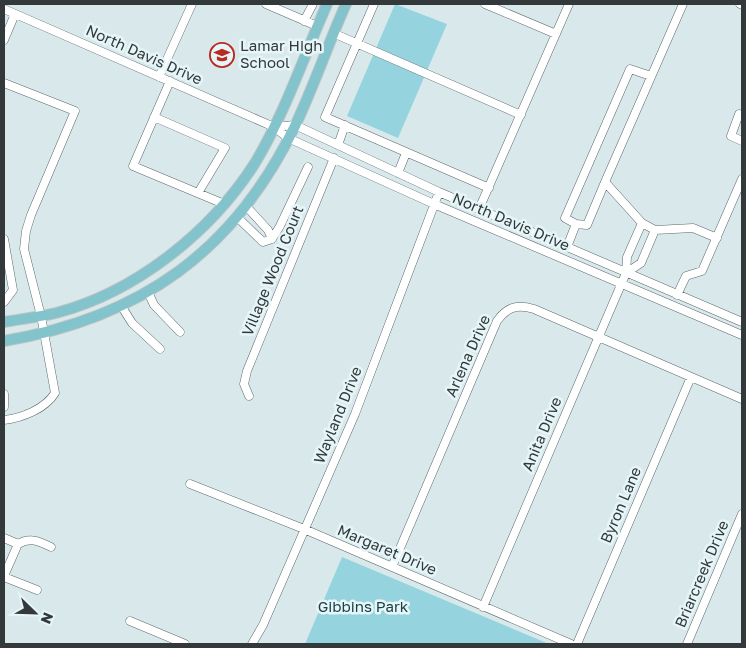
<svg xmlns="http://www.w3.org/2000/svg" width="746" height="648" font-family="'Golos Text',sans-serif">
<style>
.green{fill:#95d4de}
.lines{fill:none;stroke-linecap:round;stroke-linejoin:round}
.minor-casing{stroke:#5c696b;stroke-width:9}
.major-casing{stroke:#c2c4c4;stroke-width:12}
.minor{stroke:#fff;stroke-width:8}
.major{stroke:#82c3cc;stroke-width:10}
.labels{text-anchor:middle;stroke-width:5;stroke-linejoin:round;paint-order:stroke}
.poi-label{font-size:15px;fill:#33393a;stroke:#e6f6f8;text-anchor:start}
.street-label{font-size:15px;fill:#33393a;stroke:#e6f6f8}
.park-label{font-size:15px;fill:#1b4147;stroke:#e6f6f8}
</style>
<rect width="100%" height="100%" fill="#d9e9eb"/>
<path class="green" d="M 395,4 L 447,24 L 398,138 L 347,116 Z
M 342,557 L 549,644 L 305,644 Z"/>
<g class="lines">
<defs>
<path id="minor" d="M 266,4 L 317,26
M 374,4 L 325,117 L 489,188
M 485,4 L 556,34
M 683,4 L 605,182 L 642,223 L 655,230 L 693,228 L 717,238
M 740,4 L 742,5
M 4,9 L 274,127 L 288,138 L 434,204 L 742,335
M 304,21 L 313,4
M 333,33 L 521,115
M 4,40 L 15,14
M 159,77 L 192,4
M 170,81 L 133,166 L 224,204
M 4,83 L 75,111 L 31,215 L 26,231 L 24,249 L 41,316 L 55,393 C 45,409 22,418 4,420
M 742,115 L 739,114 L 731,136 L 742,141
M 154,117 L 225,148 L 198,193
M 274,127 L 295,125 L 439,192 L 742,322
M 338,145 L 345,125
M 398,173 L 406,153
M 245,205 L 268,230 L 272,239
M 479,209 L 569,4
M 236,216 L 263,242 L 272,239 L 280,226 L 308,167
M 576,224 L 565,218 L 630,69 L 651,76
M 4,239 L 13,290 L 4,302
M 567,247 L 576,224 L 587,225 L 605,182
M 626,273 L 641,263 L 655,230
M 148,292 L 154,305 L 180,332
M 677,295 L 686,276 L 702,271 L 742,179
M 122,307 L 132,323 L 160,349
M 4,394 L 4,407
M 249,396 L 244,384 L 247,371 L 334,158
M 190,484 L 304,529 L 571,644
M 4,538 L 18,544 L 4,576
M 18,544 C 30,537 39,541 51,547
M 392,567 L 497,321 C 507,307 517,304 534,309 L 742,399
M 4,577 L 37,590
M 483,607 L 626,273 L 627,257 L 642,223
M 130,621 L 185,644
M 252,644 L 263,625 L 355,414 L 439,192
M 577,644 L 691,377
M 687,644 L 742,514"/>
<path id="major" d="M 4,322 C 21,319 39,317 56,313 C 136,292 211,232 255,163 C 285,113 304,56 327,4
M 4,341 C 140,318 234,252 295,126 C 314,86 328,44 346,4"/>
</defs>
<use href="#minor" class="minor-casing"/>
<use href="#major" class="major-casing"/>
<use href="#minor" class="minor"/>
<use href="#major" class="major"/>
</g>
<defs>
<symbol id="school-ring" viewBox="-11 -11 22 22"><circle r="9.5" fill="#e6f6f8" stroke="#b92a23" stroke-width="1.5"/><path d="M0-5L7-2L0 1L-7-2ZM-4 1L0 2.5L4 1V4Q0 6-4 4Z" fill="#b92a23"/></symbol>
</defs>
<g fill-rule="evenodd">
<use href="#school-ring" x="208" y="41" width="28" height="28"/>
</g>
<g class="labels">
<g class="poi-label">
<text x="240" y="51">Lamar High<tspan x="240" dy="17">School</tspan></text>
</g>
<g class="street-label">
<text transform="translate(144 55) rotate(24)" y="5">North Davis Drive</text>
<text transform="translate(511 222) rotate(23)" y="5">North Davis Drive</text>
<text transform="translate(273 271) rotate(-68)" y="5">Village Wood Court</text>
<text transform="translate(468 356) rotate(-66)" y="5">Arlena Drive</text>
<text transform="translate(338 415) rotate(-68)" y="5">Wayland Drive</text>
<text transform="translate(542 434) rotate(-67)" y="5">Anita Drive</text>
<text transform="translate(621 505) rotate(-67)" y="5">Byron Lane</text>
<text transform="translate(387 550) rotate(23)" y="5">Margaret Drive</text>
<text transform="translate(702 574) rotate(-67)" y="5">Briarcreek Drive</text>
</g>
<g class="park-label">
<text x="363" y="612">Gibbins Park</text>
</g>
</g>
<rect width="746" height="648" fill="none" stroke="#33393a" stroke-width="10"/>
<g transform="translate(35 613) rotate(113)" stroke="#e6f6f8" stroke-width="4" paint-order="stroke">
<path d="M0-4L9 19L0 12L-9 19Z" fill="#33393a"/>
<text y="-8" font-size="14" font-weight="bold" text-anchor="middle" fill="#33393a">N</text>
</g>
</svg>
